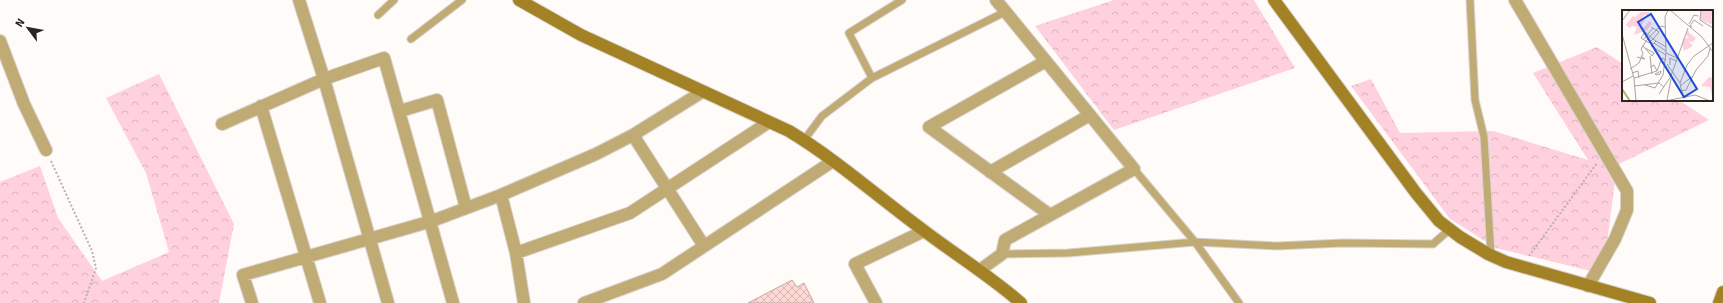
<svg xmlns="http://www.w3.org/2000/svg" width="1723" height="303" font-family="Signika,sans-serif">
<style>
.forest{fill:url(#forest-crowns)}
.building{fill:url(#building-cross-hatch);stroke:#c2aba8}
.lines{fill:none;stroke-linecap:round;stroke-linejoin:round}
.lane-casing{stroke:#d9d4d1;stroke-width:9}
.street-casing{stroke:#d9d4d1;stroke-width:14}
.secondary-casing{stroke:#d9d4d1;stroke-width:14}
.path{stroke:#b8b3b0;stroke-width:2;stroke-dasharray:2 2;stroke-linecap:butt}
.lane{stroke:#c1ab75;stroke-width:7}
.street{stroke:#c1ab75;stroke-width:12}
.secondary{stroke:#a38225;stroke-width:12}
.inset-river{fill:none;stroke:#a8b867;stroke-width:2}
.inset-road{fill:none;stroke:#aaa5a1;stroke-width:1}
.view{fill:#1d4ed8;fill-opacity:0.15;stroke:#1d4ed8;stroke-width:2}
.inset-edge{fill:none;stroke:#2b241f;stroke-width:2}
</style>
<defs>
<pattern id="forest-crowns" width="20" height="18" patternUnits="userSpaceOnUse"><rect width="20" height="18" fill="#ffd1de"/><path d="M2 6a3 3 0 1 1 6 0M12 15a3 3 0 1 1 6 0" fill="none" stroke="#dbb3be"/></pattern>
<pattern id="building-cross-hatch" width="8" height="8" patternUnits="userSpaceOnUse"><rect width="8" height="8" fill="#fed8d2"/><path d="M0 0l8 8M0 8l8-8" fill="none" stroke="#dab9b4"/></pattern>
</defs>
<rect width="100%" height="100%" fill="#fffbf8"/>
<path class="forest" d="M 1114,0 L 1254,0 L 1295,68 L 1114,130 L 1035,26 Z
M 1597,47 L 1623,64 L 1623,100 L 1679,100 L 1709,120 L 1617,165 L 1603,274 L 1496,248 L 1450,219 L 1351,86 L 1371,79 L 1400,133 L 1493,131 L 1588,160 L 1533,73 Z
M 159,74 L 234,224 L 219,303 L 0,303 L 0,182 L 40,166 L 58,218 L 102,281 L 169,252 L 146,173 L 106,98 Z"/>
<path class="building" d="M 792,280 L 797,287 L 804,283 L 814,303 L 748,303 Z"/>
<g class="lines">
<defs>
<path id="lane" d="M 1470,0 L 1475,100 L 1484,137 L 1491,255
M 378,15 L 394,0
M 411,39 L 462,0
M 872,78 L 849,33 L 902,0
M 804,140 L 822,116 L 872,78 L 1005,12
M 1134,169 L 1195,242 L 1239,303
M 1002,254 L 1068,253 L 1195,242 L 1277,246 L 1343,243 L 1433,244 L 1449,230"/>
<path id="street" d="M 299,0 L 324,79 L 388,303
M 1515,0 L 1627,191 L 1627,210 L 1615,239 L 1588,286
M 0,41 L 24,104 L 46,150
M 1046,61 L 929,127 L 1050,215
M 261,106 L 320,303
M 400,111 L 437,100 L 466,208
M 222,124 L 324,79 L 384,58 L 453,303
M 633,135 L 704,246
M 990,172 L 1090,115
M 501,195 L 516,253 L 524,303
M 516,253 L 630,213 L 769,122
M 980,270 L 1002,254 L 1005,240 L 1134,169 L 996,0
M 252,303 L 243,275 L 432,221 L 501,195 L 596,154 L 633,135 L 702,92
M 584,303 L 662,274 L 833,161
M 876,303 L 855,264 L 924,231"/>
<path id="secondary" d="M 519,0 L 581,35 L 789,131 C 837,160 878,197 923,230 C 956,255 990,276 1021,303
M 1274,0 L 1416,193 L 1439,221 L 1460,237 L 1488,254 L 1506,262 L 1650,303
M 1719,303 L 1723,292"/>
</defs>
<use href="#lane" class="lane-casing"/>
<use href="#street" class="street-casing"/>
<use href="#secondary" class="secondary-casing"/>
<path class="path" d="M 51,161 L 92,251 L 96,268 L 84,303
M 1529,256 L 1597,163"/>
<use href="#lane" class="lane"/>
<use href="#street" class="street"/>
<use href="#secondary" class="secondary"/>
</g>
<g transform="translate(1622 10)">
<rect width="91" height="91" fill="#fffbf8"/>
<path d="M 79,0 L 91,0 L 91,6 L 89,5 L 91,15 L 79,10 ZM 19,2 L 27,2 L 26,5 L 23,5 L 20,8 L 23,10 L 19,16 L 22,18 L 27,11 L 30,13 L 25,20 L 12,25 L 15,17 L 10,16 L 8,18 L 4,15 L 11,6 L 13,7 ZM 65,21 L 74,28 L 71,32 L 66,31 L 71,36 L 62,41 L 60,34 L 62,28 L 67,28 L 64,25 ZM 87,67 L 91,68 L 91,91 L 88,77 L 79,76 Z" fill="#ffd1de"/>
<path class="inset-river" d="M 0,79 L 8,91"/>
<path class="inset-road" d="M 48,0 L 80,27 L 91,42M 79,0 L 78,10 L 91,18M 0,11 L 8,0M 67,14 L 72,5 L 76,6M 29,17 L 37,22 L 31,29 L 27,33 L 19,28 L 23,22 L 31,29 L 34,31 L 44,37M 70,17 L 68,16 L 72,10 L 81,16M 0,24 L 12,68 L 14,91M 21,30 L 31,18M 34,31 L 29,36 L 44,45M 32,33 L 44,41M 21,36 L 30,46 L 32,43 L 23,38M 44,43 L 55,48M 28,46 L 30,64M 15,47 L 23,49 L 19,46M 45,54 L 58,73M 48,55 L 48,48 L 54,51M 8,59 L 17,53 L 21,43 L 19,39 L 24,31 L 38,16 L 43,17M 35,61 L 40,48 L 44,50M 39,61 L 38,64 L 34,65 L 33,64 ZM 10,63 L 16,61 L 17,68M 12,68 L 35,61 L 32,55 L 28,57M 0,72 L 11,66M 23,75 L 33,78 L 41,65 L 44,43 L 43,7 L 46,0M 12,76 L 37,73 L 42,77M 58,76 L 71,66M 59,81 L 64,80 L 74,60 L 86,46 L 88,38M 37,84 L 49,66 L 66,18M 61,87 L 58,73 L 65,55 L 72,46 L 91,33M 45,90 L 49,69M 43,91 L 73,85 L 88,91"/>
<path class="view" d="M 29,4 L 75,79 L 62,87 L 16,12 Z"/>
<rect width="91" height="91" class="inset-edge"/>
</g>
<g transform="translate(28 28) rotate(302)" stroke="#ffffff" stroke-width="3" paint-order="stroke">
<path d="M0-3L7 15L0 10L-7 15Z" fill="#2b241f"/>
<text y="-6" font-size="11" font-weight="bold" text-anchor="middle" fill="#2b241f">N</text>
</g>
</svg>
